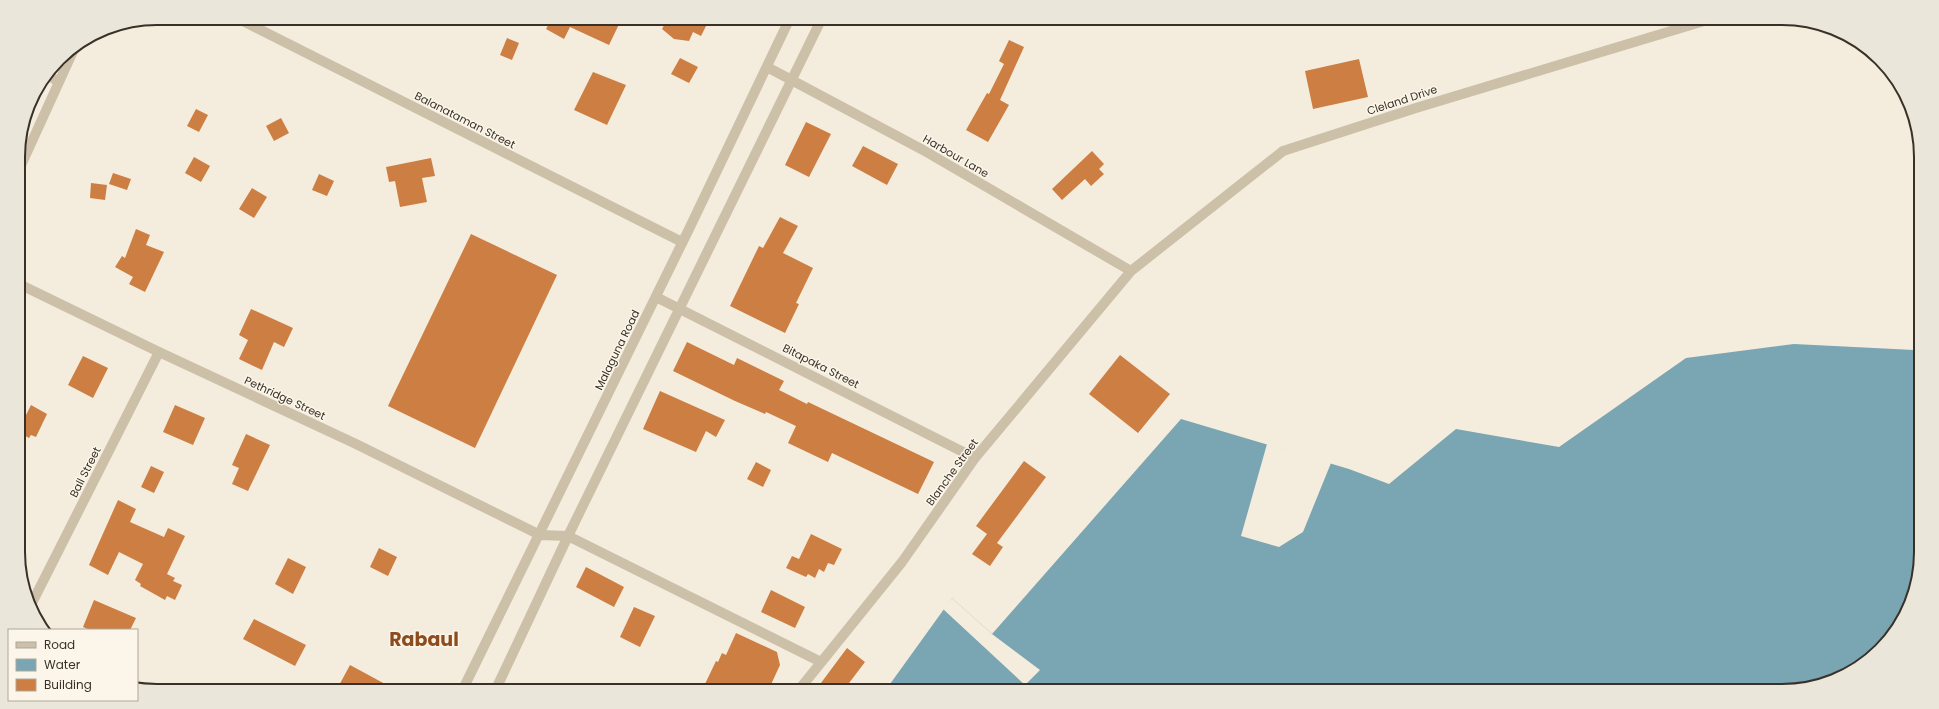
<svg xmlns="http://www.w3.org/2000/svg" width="1939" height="709" font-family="Poppins,sans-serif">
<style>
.water{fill:#7aa5b3}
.pier{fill:#f4eddd}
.building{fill:#cd7e42}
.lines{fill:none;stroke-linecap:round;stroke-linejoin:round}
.minor{stroke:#cdc0a8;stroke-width:10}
.labels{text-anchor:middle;stroke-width:3;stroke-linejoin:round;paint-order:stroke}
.street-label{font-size:11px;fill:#393128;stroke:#fbf6e9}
.town-label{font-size:19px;font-weight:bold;fill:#8d4c1c;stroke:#fbf6e9}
.rim{fill:none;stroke:#393128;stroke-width:2}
</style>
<rect width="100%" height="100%" fill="#f4eddd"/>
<path class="water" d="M 1794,344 L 1914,350 L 1920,354 L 1921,552 L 1914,597 L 1897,630 L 1867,662 L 1827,684 L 1791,691 L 885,691 L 952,598 L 992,634 L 1181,419 L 1349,469 L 1389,484 L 1456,429 L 1559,447 L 1686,358 Z"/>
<path class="pier" d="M 1267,444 L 1331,463 L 1303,532 L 1279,547 L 1241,536 Z
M 952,598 L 992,634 L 1040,670 L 1025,685 L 943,609 Z"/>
<path class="building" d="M 552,18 L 622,18 L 609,45 L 570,27 L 564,39 L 546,29 Z
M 668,18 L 710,18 L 701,36 L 693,32 L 689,41 L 674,39 L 662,29 Z
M 507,38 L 519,43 L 512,60 L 500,55 Z
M 1009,40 L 1024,47 L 1000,100 L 1009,105 L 988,142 L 966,130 L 987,93 L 989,94 L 1004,64 L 999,61 Z
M 680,58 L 698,67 L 689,83 L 671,74 Z
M 1359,59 L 1368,97 L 1313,109 L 1305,71 Z
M 593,72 L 626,85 L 607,125 L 574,110 Z
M 196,109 L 208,115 L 199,132 L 187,126 Z
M 281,118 L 289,133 L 274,141 L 266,126 Z
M 806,122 L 831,134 L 809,177 L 785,165 Z
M 863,146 L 898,164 L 887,185 L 852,166 Z
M 1092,151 L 1104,164 L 1099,169 L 1104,174 L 1091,186 L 1085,179 L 1062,200 L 1052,189 Z
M 194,157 L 210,166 L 201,182 L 185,173 Z
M 431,158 L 435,176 L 422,178 L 427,202 L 400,207 L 395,181 L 389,182 L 386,167 Z
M 113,173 L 131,179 L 127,190 L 109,184 Z
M 319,174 L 334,181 L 327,196 L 312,190 Z
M 91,183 L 107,185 L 105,200 L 90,198 Z
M 252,188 L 267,197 L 254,218 L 239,209 Z
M 780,217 L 798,226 L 783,253 L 813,268 L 796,303 L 799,304 L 785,333 L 730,306 L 759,246 L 763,248 Z
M 136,229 L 150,235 L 146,245 L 164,252 L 145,292 L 129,284 L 133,277 L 115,267 L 122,256 L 125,258 Z
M 471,234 L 557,275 L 475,448 L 388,406 Z
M 251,309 L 293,328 L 284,347 L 274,342 L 262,370 L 239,359 L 248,340 L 239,335 Z
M 687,342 L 734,365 L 737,358 L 784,381 L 779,390 L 807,404 L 808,402 L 934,462 L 918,494 L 832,453 L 828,462 L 788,443 L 796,426 L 766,412 L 765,414 L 735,401 L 673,371 Z
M 1120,355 L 1170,394 L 1138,433 L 1089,394 Z
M 83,356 L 108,368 L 93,398 L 68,385 Z
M 660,391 L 725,420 L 716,437 L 706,431 L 696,452 L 643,429 Z
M 31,405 L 47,414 L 36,437 L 31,435 L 29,438 L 20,433 L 20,427 Z
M 175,405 L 205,418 L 193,445 L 163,432 Z
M 246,434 L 270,445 L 248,491 L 232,484 L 239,468 L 232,465 Z
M 1024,461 L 1046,477 L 997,543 L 1003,547 L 990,566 L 972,554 L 987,534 L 976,526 Z
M 756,462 L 771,470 L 763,487 L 747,479 Z
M 151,466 L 164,472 L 154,493 L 141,487 Z
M 118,500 L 136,509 L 130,522 L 164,537 L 168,528 L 185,536 L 167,574 L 175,578 L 173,581 L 182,585 L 175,600 L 167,596 L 165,600 L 140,586 L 141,584 L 135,580 L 143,564 L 119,552 L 108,575 L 89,565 Z
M 811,534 L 842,549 L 834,565 L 828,563 L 824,572 L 819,569 L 815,578 L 808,574 L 806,577 L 786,568 L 792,556 L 799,559 Z
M 379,548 L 397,557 L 388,576 L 370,567 Z
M 288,558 L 306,567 L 293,594 L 275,584 Z
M 586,567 L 624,587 L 614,607 L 576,587 Z
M 771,590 L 805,607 L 795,628 L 761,612 Z
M 94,600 L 136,618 L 130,630 L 90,630 L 83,627 Z
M 634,607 L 655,616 L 640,647 L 620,637 Z
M 254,619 L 306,645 L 295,666 L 243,639 Z
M 736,633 L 777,652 L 780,665 L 768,691 L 720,691 L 705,684 L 716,661 L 718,662 L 722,653 L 726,655 Z
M 847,648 L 865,662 L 843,691 L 815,691 Z
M 350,665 L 398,691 L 336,691 Z"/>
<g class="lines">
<path class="minor" d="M 237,18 L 682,242
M 767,67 L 923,150 L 1131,271
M 48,75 L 59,82
M 18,172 L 75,47
M 19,284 L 159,352 L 356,444 L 540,535 L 568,536 L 821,662
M 656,297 L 975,458
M 32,603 L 159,352
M 462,691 L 690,227 L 790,18
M 495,691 L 568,536 L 822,18
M 798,691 L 902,562 L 975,458 L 1131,271 L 1283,151 L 1416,108 L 1714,18"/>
</g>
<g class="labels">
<g class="street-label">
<text transform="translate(1402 100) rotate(-18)" y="4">Cleland Drive</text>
<text transform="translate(465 120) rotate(27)" y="4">Balanataman Street</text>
<text transform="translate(956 156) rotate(30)" y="4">Harbour Lane</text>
<text transform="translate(617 350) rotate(-64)" y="4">Malaguna Road</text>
<text transform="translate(821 366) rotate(27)" y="4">Bitapaka Street</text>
<text transform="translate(285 398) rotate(25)" y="4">Pethridge Street</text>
<text transform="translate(85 472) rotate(-63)" y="4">Ball Street</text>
<text transform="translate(952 472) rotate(-54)" y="4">Blanche Street</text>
</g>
<g class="town-label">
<text x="424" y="646">Rabaul</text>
</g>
</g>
<path d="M0 0H1939V709H0ZM157 25H1782A132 132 0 0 1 1914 157V552A132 132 0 0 1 1782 684H157A132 132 0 0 1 25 552V157A132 132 0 0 1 157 25Z" fill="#ebe6da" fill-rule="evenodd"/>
<path class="rim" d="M157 25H1782A132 132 0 0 1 1914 157V552A132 132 0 0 1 1782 684H157A132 132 0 0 1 25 552V157A132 132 0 0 1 157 25Z"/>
<rect x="8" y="629" width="130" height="72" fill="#fbf6e9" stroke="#ada79c"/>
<rect x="16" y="642" width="20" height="6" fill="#cdc0a8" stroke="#ada79c"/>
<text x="44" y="649" font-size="12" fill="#393128">Road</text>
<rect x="16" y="659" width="20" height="12" fill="#7aa5b3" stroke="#ada79c"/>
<text x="44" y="669" font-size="12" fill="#393128">Water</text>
<rect x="16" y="679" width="20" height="12" fill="#cd7e42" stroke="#ada79c"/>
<text x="44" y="689" font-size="12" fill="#393128">Building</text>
</svg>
